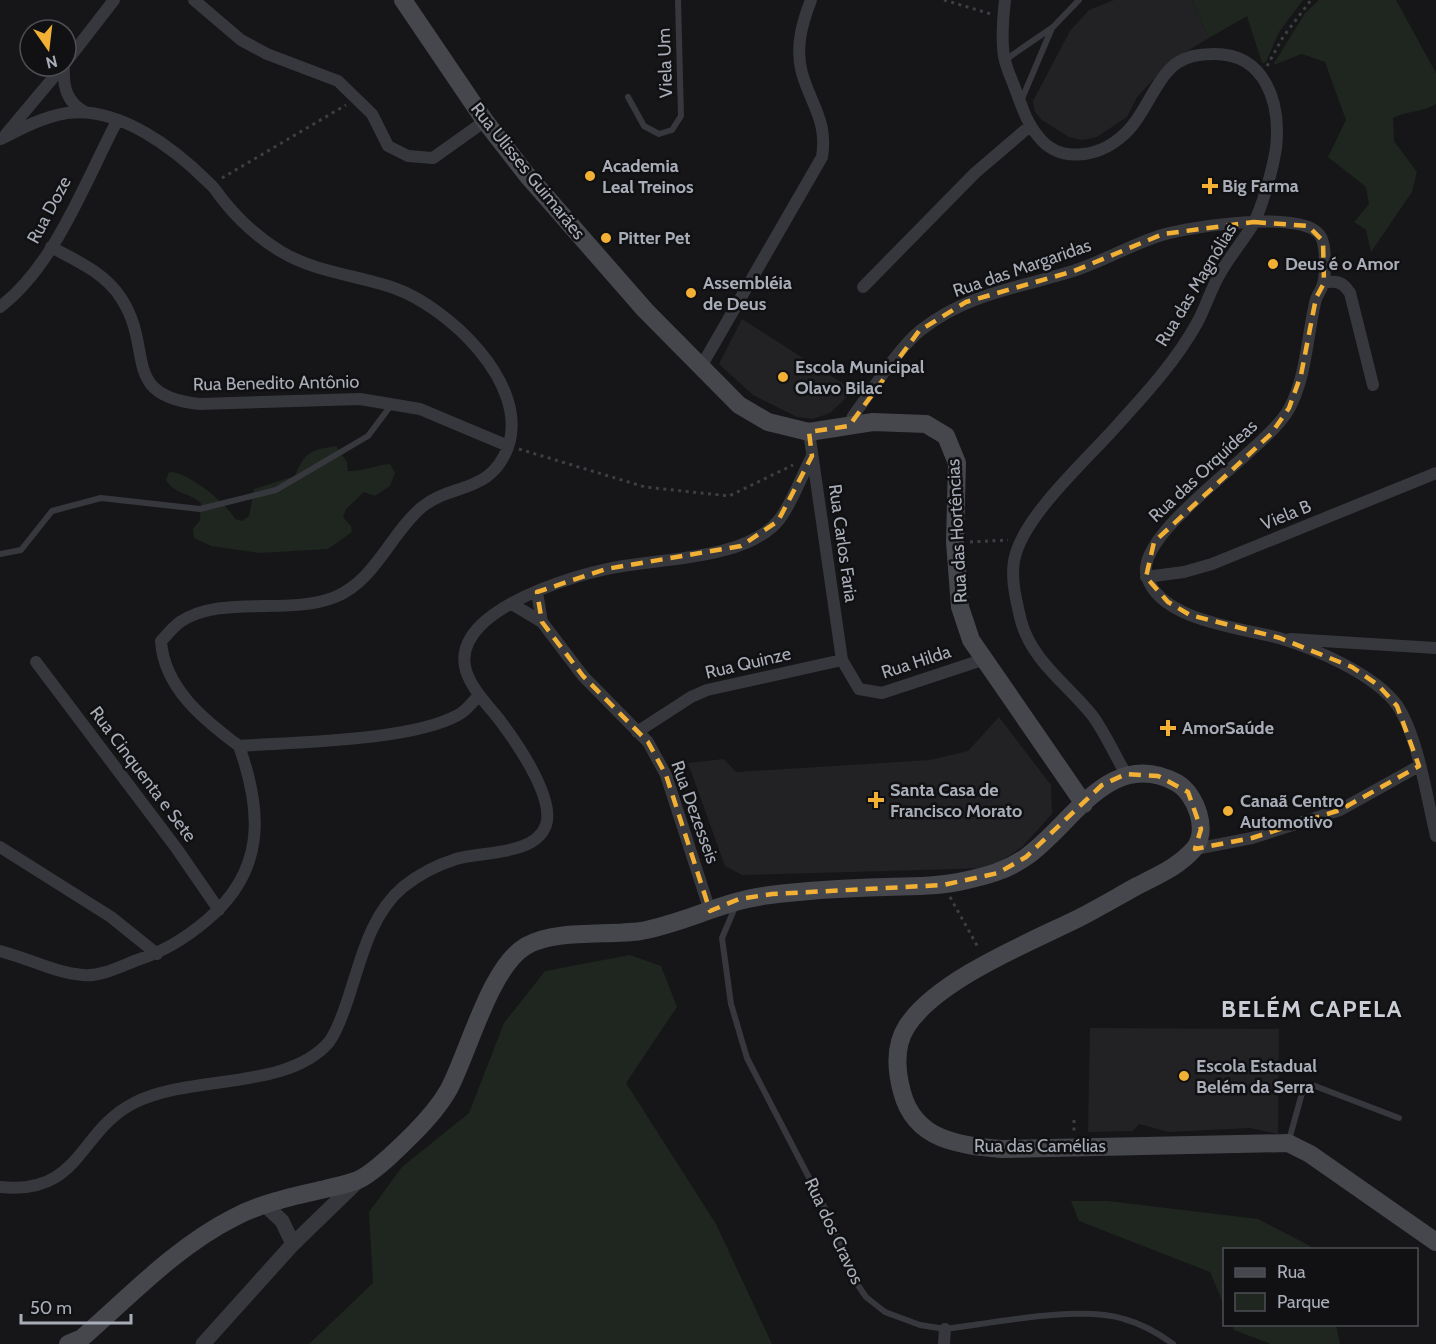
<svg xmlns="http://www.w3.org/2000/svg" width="1436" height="1344" font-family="Cabin,sans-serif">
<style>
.built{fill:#222225}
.green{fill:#1e261f}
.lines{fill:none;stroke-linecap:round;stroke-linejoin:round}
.path{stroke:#3d3f44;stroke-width:3;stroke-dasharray:3 4.5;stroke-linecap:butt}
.service{stroke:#37383d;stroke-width:6}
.minor{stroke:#37383d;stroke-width:12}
.tertiary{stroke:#37383d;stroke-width:15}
.secondary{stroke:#45474d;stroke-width:18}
.marked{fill:none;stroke:#f2b134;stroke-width:4.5;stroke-dasharray:12 8;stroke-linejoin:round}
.poi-dot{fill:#f2b134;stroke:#111113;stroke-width:2}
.labels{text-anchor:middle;stroke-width:5;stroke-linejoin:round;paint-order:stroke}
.street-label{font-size:18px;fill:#a8adb8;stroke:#111113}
.poi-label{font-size:18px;font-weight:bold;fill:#a8adb8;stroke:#111113;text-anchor:start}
.district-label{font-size:24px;font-weight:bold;letter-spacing:1.5px;fill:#c9ccd4;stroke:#111113}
</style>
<rect width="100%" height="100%" fill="#161618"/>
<path class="built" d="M 1114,0 L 1192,0 L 1209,38 L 1171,61 L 1137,97 L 1127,117 L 1097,137 L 1082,140 L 1069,137 L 1042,120 L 1035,112 L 1033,101 L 1070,31 L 1089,10 Z
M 742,319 L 853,390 L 853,391 L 830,413 L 813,419 L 797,417 L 753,395 L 719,364 Z
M 999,717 L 1051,785 L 1052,814 L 1022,847 L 990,868 L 742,875 L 725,866 L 688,763 L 724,759 L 736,772 L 930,760 L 968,751 Z
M 1090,1028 L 1279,1029 L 1278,1134 L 1250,1128 L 1169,1132 L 1139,1124 L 1133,1131 L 1088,1132 Z"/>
<path class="green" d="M 1192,0 L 1303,0 L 1279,32 L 1266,62 L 1262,63 L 1247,16 L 1209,38 Z
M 1319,0 L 1396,0 L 1436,73 L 1436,104 C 1422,113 1408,110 1393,118 L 1394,141 L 1417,172 L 1412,192 L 1371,252 L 1366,230 L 1354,222 L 1369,204 L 1366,187 L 1328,157 L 1346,120 L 1325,62 L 1302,54 L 1273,65 L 1305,13 Z
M 336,446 L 347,462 L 348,471 C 363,472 375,465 390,464 L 395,473 L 390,486 L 375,496 L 364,492 L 346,509 L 343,517 L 351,526 L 352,532 L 328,549 L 259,553 L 211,546 L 194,538 L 193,529 L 200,520 L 201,503 C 190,493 174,494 166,480 L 169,472 C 187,471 227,503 235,519 L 242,521 L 249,516 L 254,489 L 295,476 C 305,451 311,450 336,446 Z
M 630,955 L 661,966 L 677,1007 L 626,1083 L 716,1224 L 772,1344 L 309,1344 L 373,1283 L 369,1212 L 402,1167 L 469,1113 L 504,1023 L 545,971 Z
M 1071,1201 L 1108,1201 L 1258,1219 L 1316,1249 L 1224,1250 L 1224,1305 L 1210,1272 L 1079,1221 Z
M 1232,1325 L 1336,1325 L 1340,1344 L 1271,1344 L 1234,1330 Z"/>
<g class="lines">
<path class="path" d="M 944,0 L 991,14
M 1267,66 L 1283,37 L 1311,0
M 222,178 L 346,105
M 519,449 L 645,487 L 729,496 L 793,465
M 970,542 L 1008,540
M 950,897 L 979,949
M 1074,1120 L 1074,1133"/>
<path class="service" d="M 1005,60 L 1053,27 L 1079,0
M 628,97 L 644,126 L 659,134 L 672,130 L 681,116 L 678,0
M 1021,101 L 1052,28
M 0,554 L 21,550 L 52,511 L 101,498 L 200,509 L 276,490 L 368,436 L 392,404
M 736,905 L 722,938 L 731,1004 L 747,1058 L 831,1220 L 851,1275 L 866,1297 L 885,1312 L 920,1325 L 945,1329 C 993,1323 1079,1305 1124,1319 C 1142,1324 1158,1333 1173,1344
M 1289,1140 L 1304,1086 L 1315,1086 L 1399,1118"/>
<path class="minor" d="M 194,0 L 241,40 L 267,54 L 338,81 L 372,114 L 388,146 L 408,156 L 433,158 L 485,121
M 1005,0 C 1003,18 1001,38 1004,56 C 1006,68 1012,80 1016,91 C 1022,107 1027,123 1038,136 C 1059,164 1098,157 1121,137 C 1145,118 1154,79 1177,63 C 1187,56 1202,54 1213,54 C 1266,53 1281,104 1276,148 C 1273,168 1262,209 1252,226 C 1242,242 1230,256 1221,272 C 1211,288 1206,307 1197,323 C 1175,363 1142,398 1112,431 C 1084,462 1028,513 1016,553 C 1009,574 1016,600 1021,621 C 1032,661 1067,684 1092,715 C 1106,734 1114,754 1126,774
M 66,62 L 114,0
M 64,66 C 63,86 66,102 85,112
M 6,134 L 63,66
M 1,139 C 22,128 43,117 67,113 C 119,106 174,148 209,183 C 215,188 218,194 223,200 C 238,219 259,238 280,251 C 314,272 356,275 394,288 C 448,307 530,384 508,447 C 491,494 451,483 422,507 C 391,533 375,581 335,597 C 289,616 221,594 180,622 C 173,627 167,635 161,641 C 164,688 204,720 239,746
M 51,247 C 77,261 105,273 121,298 C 155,350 119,395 199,404 L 360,399 L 420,409 L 508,446
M 1324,283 C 1336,280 1343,282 1350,293 L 1373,385
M 863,287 L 975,173 L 1030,126
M 0,307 C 55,265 85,182 117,121
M 702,365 L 822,157 C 828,121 811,105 802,73 C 795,48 802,23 811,0
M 849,426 L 853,416 C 871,392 898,348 921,330 C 968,293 1019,288 1073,271 C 1104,261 1132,244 1162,235 C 1189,227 1307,208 1321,237 C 1326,247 1326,273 1323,284 C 1321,291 1316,296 1315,303 C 1307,338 1306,378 1289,409 C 1266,451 1132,533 1147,577 C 1161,621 1243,628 1279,638 C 1316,649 1374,674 1397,705 C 1418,736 1427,799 1436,836
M 809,432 L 842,660 L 859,689 L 882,693 L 982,660
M 1146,577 L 1184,572 L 1212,564 L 1436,473
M 512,604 L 542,622 L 537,592
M 542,622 L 583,676 L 648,742 L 666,775 L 710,911
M 1290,639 L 1436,648
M 36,662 L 177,849 L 219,910
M 637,732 L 691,697 L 707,690 L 842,660
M 239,746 C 296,742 411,741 458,715 C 466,711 472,703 478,696
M 0,847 L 111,917 L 157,954
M 1195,849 L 1252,838 L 1340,810 L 1419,766
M 0,951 C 28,958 55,973 83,975 C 102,977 123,965 140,959 C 165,951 187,937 207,920 C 265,871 263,813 239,746
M 0,1187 C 81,1196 78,1131 134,1103 C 190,1074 287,1091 329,1042 C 338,1030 343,1013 348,999 C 361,960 370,915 403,887 C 418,875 437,865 456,859 C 482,851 535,856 546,825 C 555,797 515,740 498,718 C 474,689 446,661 480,626 C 507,598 569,577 607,569 C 655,558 744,561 778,521 C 791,506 802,475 812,456
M 944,1344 L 945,1329"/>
<path class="tertiary" d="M 265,1205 L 282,1221 L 293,1244
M 203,1344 L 293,1244 L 358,1181"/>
<path class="secondary" d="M 403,0 L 485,121 L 527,175 L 645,310 L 739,405 L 768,422 L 809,432 L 873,422 L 926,424 L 946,436 L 957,463 L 955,542 L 960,607 L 971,640 L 1084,804
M 68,1344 L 82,1338 C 130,1296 176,1247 233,1218 C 261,1203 294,1196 325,1189 C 336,1186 351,1184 362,1178 C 380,1167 398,1149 413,1134 C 427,1120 439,1107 449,1089 C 469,1051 490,967 526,946 C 556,929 607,936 641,931 C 685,923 725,900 770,895 C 809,890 848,888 886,887 C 912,886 937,887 963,881 C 986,876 1006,871 1026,857 C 1072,825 1110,746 1177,783 C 1196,794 1210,832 1193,850 C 1178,867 1156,876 1137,886 C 1117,897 1097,909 1077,919 C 1028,943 937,980 907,1026 C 894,1046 896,1070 902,1092 C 915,1141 959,1145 1002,1149 L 1288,1143 L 1310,1154 L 1436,1242"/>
</g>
<path class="marked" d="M 1254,222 L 1308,226 L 1323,241 L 1324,283 L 1316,298 L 1301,375 L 1289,408 L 1271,434 L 1154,542 L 1146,577 L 1168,602 L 1190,615 L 1280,638 L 1352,667 L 1378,685 L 1397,706 L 1419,766 L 1340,810 L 1252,838 L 1195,849 L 1201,829 L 1188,792 L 1158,776 L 1126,774 L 1102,785 L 1026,857 L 998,873 L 943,885 L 772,894 L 739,899 L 710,911 L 666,775 L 648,742 L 583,676 L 542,622 L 537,592 L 606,569 L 741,546 L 778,521 L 812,456 L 809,432 L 849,426 L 919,331 L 966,302 L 1074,271 L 1163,234 Z"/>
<g class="poi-dot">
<circle cx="590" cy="176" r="6"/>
<path d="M1207 177h6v6h6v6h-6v6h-6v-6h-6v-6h6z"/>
<circle cx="606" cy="238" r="6"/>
<circle cx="1273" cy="264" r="6"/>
<circle cx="691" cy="293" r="6"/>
<circle cx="783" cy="377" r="6"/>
<path d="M1165 719h6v6h6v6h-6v6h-6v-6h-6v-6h6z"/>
<path d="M873 791h6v6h6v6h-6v6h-6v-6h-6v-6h6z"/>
<circle cx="1228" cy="811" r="6"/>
<circle cx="1184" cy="1076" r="6"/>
</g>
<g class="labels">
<g class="street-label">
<text transform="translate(665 63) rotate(-92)" y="6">Viela Um</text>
<text transform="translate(528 171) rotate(51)" y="6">Rua Ulisses Guimarães</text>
<text transform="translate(49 210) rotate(-62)" y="6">Rua Doze</text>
<text transform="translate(1022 268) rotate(-19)" y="6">Rua das Margaridas</text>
<text transform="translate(1196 285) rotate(-59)" y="6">Rua das Magnólias</text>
<text transform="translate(276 383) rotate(-1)" y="6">Rua Benedito Antônio</text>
<text transform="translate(1203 471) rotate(-43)" y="6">Rua das Orquídeas</text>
<text transform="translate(1286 515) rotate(-22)" y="6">Viela B</text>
<text transform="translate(957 531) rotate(-93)" y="6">Rua das Hortências</text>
<text transform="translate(843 543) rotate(82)" y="6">Rua Carlos Faria</text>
<text transform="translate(916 662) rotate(-18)" y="6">Rua Hilda</text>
<text transform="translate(748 663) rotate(-13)" y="6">Rua Quinze</text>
<text transform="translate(143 774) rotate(53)" y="6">Rua Cinquenta e Sete</text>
<text transform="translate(695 812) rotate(70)" y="6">Rua Dezesseis</text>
<text x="1040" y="1152">Rua das Camélias</text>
<text transform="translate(834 1231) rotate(65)" y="6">Rua dos Cravos</text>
</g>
<g class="poi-label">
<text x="602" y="172">Academia<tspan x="602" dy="21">Leal Treinos</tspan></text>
<text x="1222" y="192">Big Farma</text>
<text x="618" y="244">Pitter Pet</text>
<text x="1285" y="270">Deus é o Amor</text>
<text x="703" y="289">Assembléia<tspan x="703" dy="21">de Deus</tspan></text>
<text x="795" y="373">Escola Municipal<tspan x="795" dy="21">Olavo Bilac</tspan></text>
<text x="1182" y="734">AmorSaúde</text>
<text x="890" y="796">Santa Casa de<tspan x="890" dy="21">Francisco Morato</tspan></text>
<text x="1240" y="807">Canaã Centro<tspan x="1240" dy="21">Automotivo</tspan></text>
<text x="1196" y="1072">Escola Estadual<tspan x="1196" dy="21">Belém da Serra</tspan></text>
</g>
<g class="district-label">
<text x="1312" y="1017">BELÉM CAPELA</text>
</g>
</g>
<rect x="1223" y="1248" width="195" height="78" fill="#111113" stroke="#4d4f55" stroke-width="1.5"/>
<rect x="1235" y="1268" width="30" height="9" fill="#45474d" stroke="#4d4f55" stroke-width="1.5"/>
<text x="1277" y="1278" font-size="18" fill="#a8adb8">Rua</text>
<rect x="1235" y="1293" width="30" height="18" fill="#1e261f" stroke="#4d4f55" stroke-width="1.5"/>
<text x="1277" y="1308" font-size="18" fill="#a8adb8">Parque</text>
<g transform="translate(48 48) rotate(166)"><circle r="28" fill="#111113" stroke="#4d4f55" stroke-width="1.5"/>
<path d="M0-4.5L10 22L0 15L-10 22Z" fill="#f2b134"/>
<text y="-9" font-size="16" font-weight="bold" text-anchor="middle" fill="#a8adb8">N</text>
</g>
<path d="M21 1314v9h110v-9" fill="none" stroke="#a8adb8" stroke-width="3"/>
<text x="30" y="1314" font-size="18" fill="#a8adb8" stroke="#111113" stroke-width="4.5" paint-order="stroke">50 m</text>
</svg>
